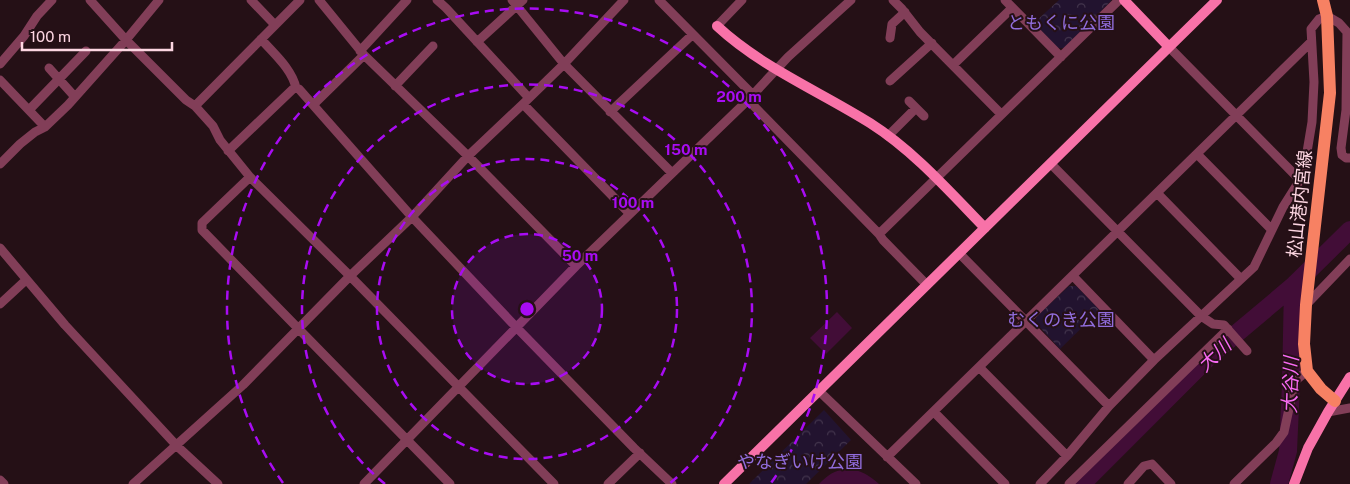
<svg xmlns="http://www.w3.org/2000/svg" width="1350" height="484" font-family="'Public Sans','Noto Sans JP',sans-serif">
<style>
.park{fill:url(#park-crowns)}
.water{fill:#420d37}
.lines{fill:none;stroke-linecap:round;stroke-linejoin:round}
.river{stroke:#420d37;stroke-width:18}
.street{stroke:#823e58;stroke-width:9}
.secondary{stroke:#f872a8;stroke-width:10}
.primary{stroke:#f78163;stroke-width:12}
.ring{fill:none;stroke:#a80cf3;stroke-width:2.5;stroke-dasharray:9 6}
.labels{text-anchor:middle;stroke-width:4;stroke-linejoin:round;paint-order:stroke}
.park-label{font-size:18px;fill:#916ddc;stroke:#251016}
.street-label{font-size:18px;fill:#fdd6e2;stroke:#251016}
.water-label{font-size:19px;font-style:italic;fill:#f86af3;stroke:#251016}
.centre{fill:#a80cf3;stroke:#251016;stroke-width:2.5}
.ring-label{font-size:15px;text-anchor:middle;font-weight:bold;fill:#a80cf3;stroke:#251016;stroke-width:4;stroke-linejoin:round;paint-order:stroke}
</style>
<defs>
<pattern id="park-crowns" width="20" height="18" patternUnits="userSpaceOnUse" patternTransform="scale(1.25)"><rect width="20" height="18" fill="#22132f"/><path d="M2 6a3 3 0 1 1 6 0M12 15a3 3 0 1 1 6 0" fill="none" stroke="#43354d"/></pattern>
</defs>
<rect width="100%" height="100%" fill="#251016"/>
<path class="park" d="M 1059,0 L 1111,0 L 1111,1 L 1064,48 L 1058,48 L 1034,23 Z
M 1069,286 L 1076,286 L 1100,310 L 1060,349 L 1036,323 L 1036,317 Z
M 824,410 L 851,440 L 806,484 L 749,484 Z"/>
<path class="water" d="M 837,312 L 852,328 L 826,354 L 810,338 Z
M 847,469 C 860,469 870,476 879,484 L 819,484 C 829,474 833,471 847,469 Z"/>
<g class="lines">
<path class="river" d="M 1082,484 L 1212,354 L 1293,286 L 1350,230
M 1279,484 L 1288,451 L 1291,384 L 1293,286"/>
<path class="street" d="M 90,0 L 126,40 L 186,100 L 195,106 L 213,126 L 220,140 L 250,177 L 350,276 L 554,484
M 251,0 L 275,25
M 319,0 L 364,55 L 468,156 L 576,266
M 437,0 L 446,8 L 529,98
M 512,0 L 564,64 L 672,173
M 659,0 L 753,95
M 893,0 L 902,9 L 920,32 L 1001,114
M 1005,0 L 1061,57
M 717,26 L 742,0
M 890,38 L 892,24 L 905,12
M 261,39 C 274,54 292,69 296,88
M 477,42 L 523,0
M 1169,47 L 1300,180
M 360,51 L 407,0
M 0,64 L 24,36 L 37,16 L 52,0
M 953,65 L 1012,8
M 49,68 L 75,97
M 0,80 L 45,127
M 890,81 L 932,43
M 395,86 L 433,46
M 748,100 L 879,234 L 883,240 L 927,285
M 909,101 L 924,116
M 314,104 L 364,55
M 523,104 L 630,214
M 195,106 L 300,0
M 29,110 L 86,51
M 610,112 L 692,35
M 888,136 L 916,108
M 228,151 L 293,89 L 296,88 L 299,89 L 412,217 L 517,328 L 634,448 L 672,484
M 1197,154 L 1272,230
M 0,164 L 20,144 L 35,132 L 45,127 L 68,105 L 126,40 L 159,0
M 1051,164 L 1201,316 L 1213,324 L 1224,325 L 1247,351
M 250,177 L 202,223 L 202,230 L 450,484
M 1157,193 L 1241,279
M 879,234 L 1119,0
M 0,248 L 65,325 L 177,446 L 218,484
M 959,253 L 1109,406
M 1073,276 L 1154,360
M 0,304 L 26,280
M 1306,305 L 1350,259
M 979,367 L 1067,456
M 819,391 L 916,484
M 934,412 L 1005,484
M 1328,412 L 1350,408
M 887,457 L 1311,42
M 0,480 L 4,484
M 133,484 L 243,385 L 350,276 L 412,217 L 468,156 L 523,104 L 564,64 L 624,0
M 364,484 L 576,266 L 748,100 L 788,57 L 851,0
M 608,484 L 640,453
M 1040,484 L 1067,456 L 1109,406 L 1154,360 L 1254,267 L 1283,207 L 1300,180 L 1304,170 L 1312,122 L 1314,82 L 1311,29 L 1319,19 L 1327,16 L 1339,23 L 1347,32 L 1346,110 L 1341,148 L 1342,155 L 1346,158 L 1350,158
M 1069,484 L 1228,329
M 1128,484 L 1144,466 L 1152,464 L 1171,484
M 1234,484 L 1276,443 L 1284,432 L 1295,381 L 1307,371"/>
<path class="secondary" d="M 1124,0 L 1169,47
M 717,26 C 761,67 819,91 870,123 C 914,151 949,191 985,228
M 724,484 L 1217,0
M 1294,484 L 1308,448 L 1328,412 L 1350,377"/>
<path class="primary" d="M 1323,0 L 1327,16 L 1330,93 L 1306,305 L 1304,344 L 1307,371 L 1321,389 L 1335,401"/>
</g>
<circle cx="527" cy="309" r="75" fill="#a80cf3" fill-opacity=".12"/>
<g class="ring">
<circle cx="527" cy="309" r="75"/>
<circle cx="527" cy="309" r="150"/>
<path d="M385 484A225 225 0 1 1 669 484"/>
<path d="M283 483A300 300 0 1 1 771 483"/>
</g>
<g class="labels">
<g class="park-label">
<text x="1061" y="29">ともくに公園</text>
<text x="1061" y="326">むくのき公園</text>
<text x="800" y="468">やなぎいけ公園</text>
</g>
<g class="street-label">
<text transform="translate(1300 204) rotate(-84)" y="6">松山港内宮線</text>
</g>
<g class="water-label">
<text transform="translate(1214 355) rotate(-43)" y="7">大川</text>
<text transform="translate(1290 385) rotate(-88)" y="7">大谷川</text>
</g>
</g>
<circle cx="527" cy="309" r="8" class="centre"/>
<g class="ring-label">
<text x="739" y="102">200 m</text>
<text x="686" y="155">150 m</text>
<text x="633" y="208">100 m</text>
<text x="580" y="261">50 m</text>
</g>
<path d="M22 42v8h150v-8" fill="none" stroke="#fdd6e2" stroke-width="2.5"/>
<text x="30" y="42" font-size="15" fill="#fdd6e2" stroke="#251016" stroke-width="4" paint-order="stroke">100 m</text>
</svg>
